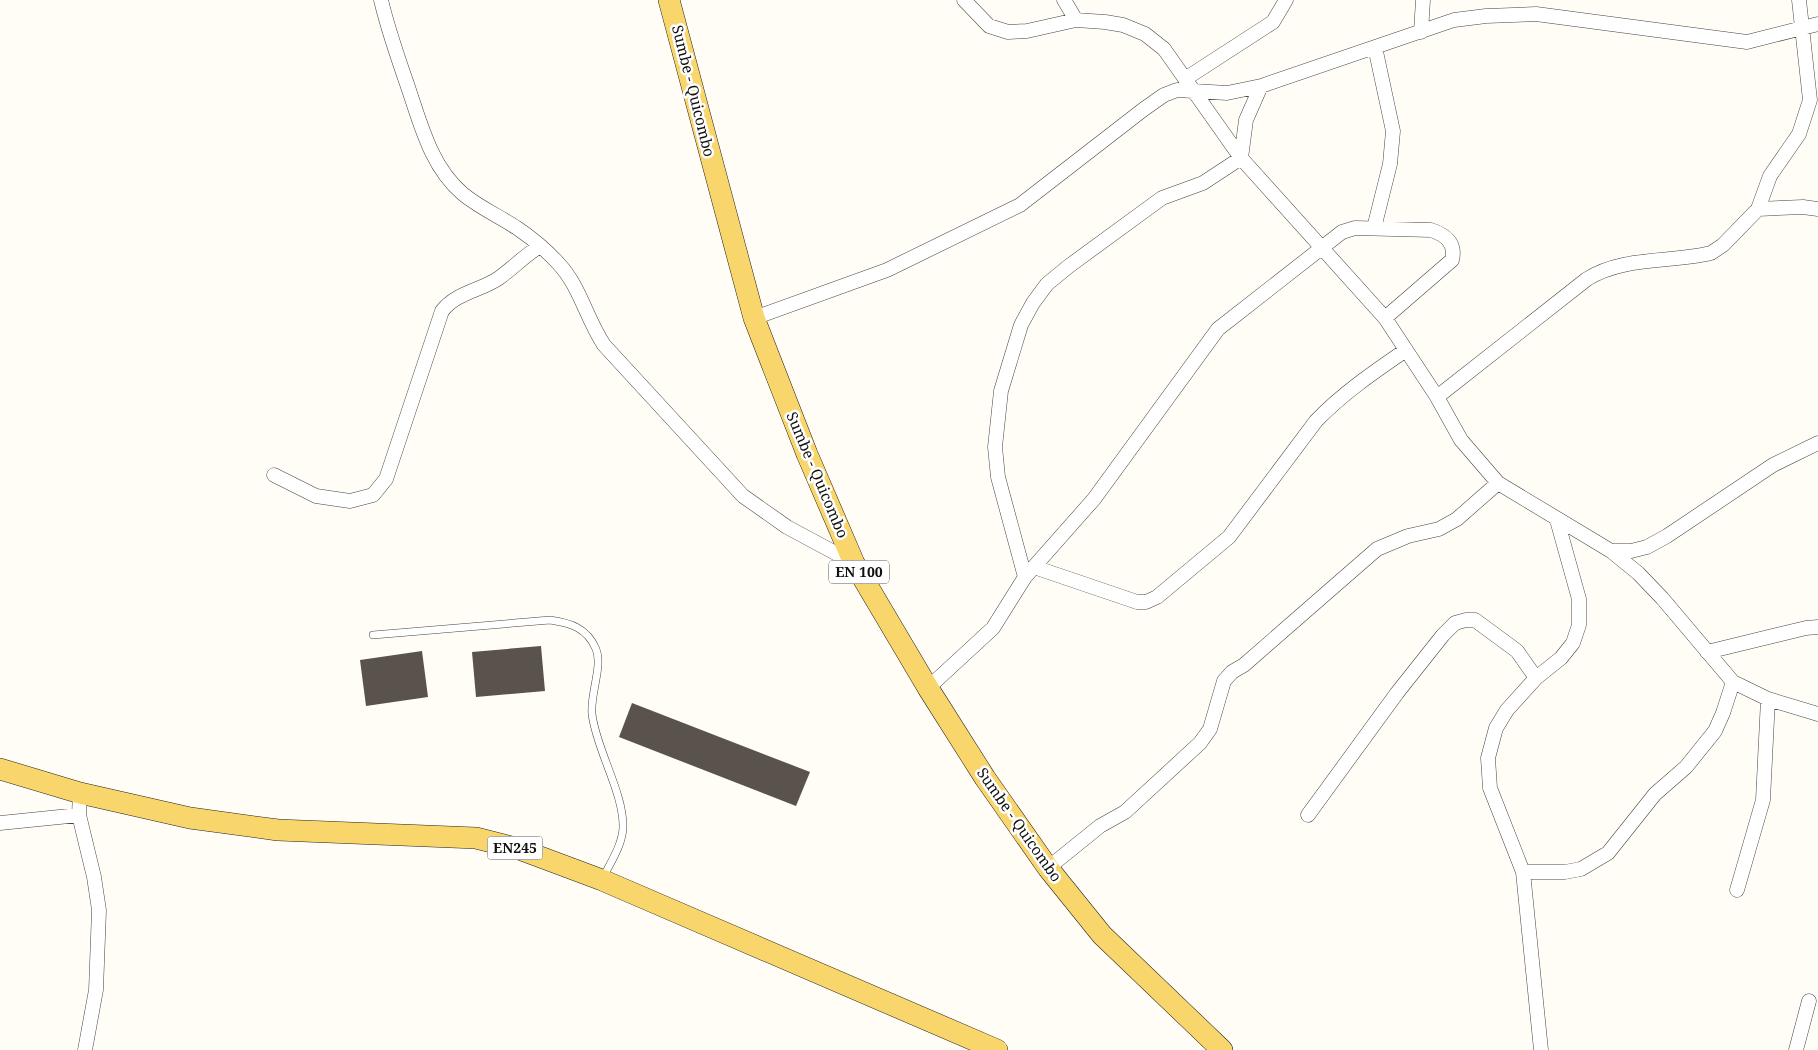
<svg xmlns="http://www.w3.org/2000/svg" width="1818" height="1050" font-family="'Noto Serif',serif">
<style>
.building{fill:#5a524d}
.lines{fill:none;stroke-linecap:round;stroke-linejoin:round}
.service-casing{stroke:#444;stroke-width:8}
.minor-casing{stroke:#444;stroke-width:15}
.primary-casing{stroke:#222;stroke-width:22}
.service{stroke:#fff;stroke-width:7}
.minor{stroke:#fff;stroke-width:14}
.primary{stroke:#f9d66b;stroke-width:21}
.labels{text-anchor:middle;stroke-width:5;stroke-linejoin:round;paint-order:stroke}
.shield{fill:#fff;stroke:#585858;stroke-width:1}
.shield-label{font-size:14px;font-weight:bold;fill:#111}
.street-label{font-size:15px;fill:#111;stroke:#fff}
</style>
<rect width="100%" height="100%" fill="#fffdf5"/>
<path class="building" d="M 541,646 L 545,691 L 476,697 L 472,652 Z
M 422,651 L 428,697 L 366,706 L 360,660 Z
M 632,703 L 810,772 L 796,806 L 619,737 Z"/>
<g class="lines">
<defs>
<path id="service" d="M 373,635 L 550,620 C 571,623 587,628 596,649 C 603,666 590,694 592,714 C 596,749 624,793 623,828 C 622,846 610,863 603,878"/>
<path id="minor" d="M 381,0 C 388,30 398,58 408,87 C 421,125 431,167 463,194 C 480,208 499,216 517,228 C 532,238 546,250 558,263 C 580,286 586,318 604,345 L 743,496 L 787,527 L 854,563
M 964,0 L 989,26 L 1008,32 L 1027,31 L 1076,20 L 1105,22 L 1123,25 L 1145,34 L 1164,49 L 1241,158 L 1385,318 L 1437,397 L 1461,440 L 1498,483 L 1611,551 L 1638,573 L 1662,598 L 1733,682 L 1768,699 L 1818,714
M 1064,0 L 1076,20
M 1421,32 L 1423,0
M 1185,79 L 1273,22 L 1286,0
M 1758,209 L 1803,207 L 1818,209
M 1374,228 L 1390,164 L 1393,131 L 1375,47
M 754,318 L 887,270 L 1020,205 L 1144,109 L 1164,95 L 1177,90 L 1227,93 L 1261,86 L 1454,20 L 1486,16 L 1536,14 L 1747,42 L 1818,24
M 1437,397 L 1587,279 C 1624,256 1670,263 1711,253 L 1723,245 L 1758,209 L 1770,176 L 1799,134 L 1810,100 L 1799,0
M 274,475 L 316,496 L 350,501 L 373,495 L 386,479 L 442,311 C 457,292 480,291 499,278 C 513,268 524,256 540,246
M 1611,551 L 1631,551 L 1647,547 L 1667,536 L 1773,465 L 1818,443
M 1034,567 L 1137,602 L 1146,602 L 1157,597 L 1229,537 L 1316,421 C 1343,393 1374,372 1406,350
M 1025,577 L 998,477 L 995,447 L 1001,391 L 1021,325 L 1033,303 L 1047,284 L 1069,266 L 1162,198 L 1203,183 L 1241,158 L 1246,120 L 1261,86
M 1707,652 L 1806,628 L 1818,627
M 928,688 L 993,628 L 1025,577 L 1094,499 L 1218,329 L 1342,232 L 1355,228 L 1431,230 C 1446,235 1456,243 1452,260 L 1385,318
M 80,793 L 79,815 L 94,877 L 99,910 L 96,990 L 85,1050
M 1308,815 L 1397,693 L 1443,635 L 1455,623 L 1466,620 L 1475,620 L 1517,651 L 1536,678
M 0,823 L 79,815
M 1048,868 L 1100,826 L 1125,812 L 1200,743 L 1210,729 L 1224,681 L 1232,672 L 1244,665 L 1377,549 L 1408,536 L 1439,529 L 1457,519 L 1498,483
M 1523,872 L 1565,872 L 1581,869 L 1608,853 L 1655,794 L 1686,767 L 1715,731 L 1723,713 L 1733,682
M 1737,890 L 1763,800 L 1768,699
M 1541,1050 L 1523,872 L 1490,788 L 1488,758 L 1496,728 L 1507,710 L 1536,678 L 1561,658 L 1573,643 L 1579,625 L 1579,599 L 1557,520
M 1796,1050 L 1809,1001"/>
<path id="primary" d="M 669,0 L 754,318 L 807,454 L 854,563 L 928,688 L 985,778 L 1048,868 L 1102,935 L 1222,1050
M 0,769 L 80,793 L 190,818 L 278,830 L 476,838 L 519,849 L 602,880 L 997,1050"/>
</defs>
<use href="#service" class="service-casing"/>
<use href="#minor" class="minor-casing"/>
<use href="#primary" class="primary-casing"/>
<use href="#service" class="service"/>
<use href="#minor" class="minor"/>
<use href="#primary" class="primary"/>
</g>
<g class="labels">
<g class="shield">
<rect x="829" y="560.5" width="60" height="23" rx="4"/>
<rect x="487.5" y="836.5" width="55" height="23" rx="4"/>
</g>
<g class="shield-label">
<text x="859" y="577">EN 100</text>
<text x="515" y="853">EN245</text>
</g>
<g class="street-label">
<text transform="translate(693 91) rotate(76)" y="5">Sumbe - Quicombo</text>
<text transform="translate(817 475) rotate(67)" y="5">Sumbe - Quicombo</text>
<text transform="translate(1019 825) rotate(55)" y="5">Sumbe - Quicombo</text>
</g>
</g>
</svg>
